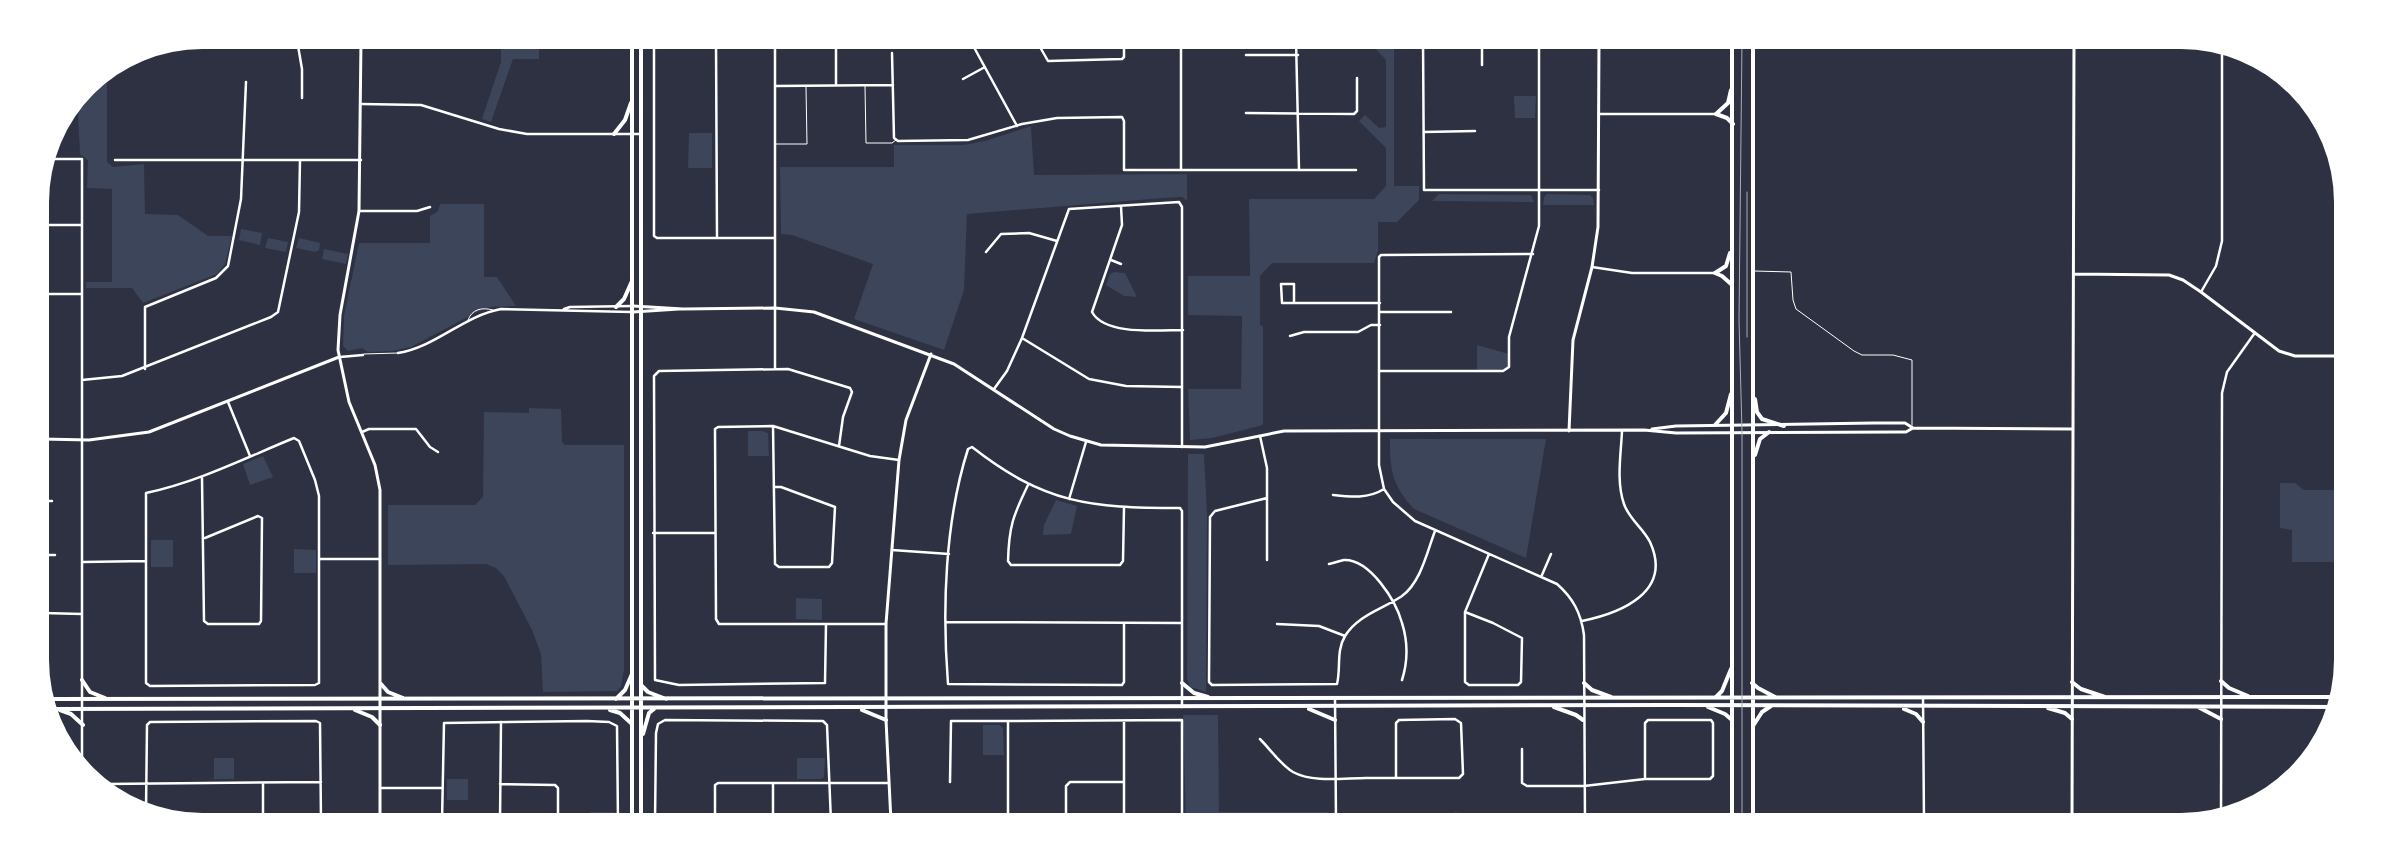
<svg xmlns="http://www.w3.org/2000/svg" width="2383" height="862" font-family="'Varela Round',sans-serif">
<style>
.green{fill:#3c4559}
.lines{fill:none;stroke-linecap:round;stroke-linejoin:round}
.service{stroke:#fff;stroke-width:1}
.minor{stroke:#fff;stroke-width:2.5}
.tertiary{stroke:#fff;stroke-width:3}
.secondary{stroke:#fff;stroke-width:4}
.tram{stroke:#abadb3;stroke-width:1}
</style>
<rect width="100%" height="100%" fill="#2d3142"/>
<path class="green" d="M 501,40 L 539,40 L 539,59 L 513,59 L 491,122 L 482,119 L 501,62 Z
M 926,40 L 954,40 L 928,49 Z
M 1325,40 L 1418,40 L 1394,47 L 1394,186 L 1419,186 L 1419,200 L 1397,222 L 1378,222 L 1378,251 L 1374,263 L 1272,263 L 1260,276 L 1260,325 L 1263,326 L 1263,425 L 1212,438 L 1190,440 L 1188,389 L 1241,389 L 1242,316 L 1188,315 L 1188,276 L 1250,276 L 1249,199 L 1374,199 L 1386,186 L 1386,148 L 1359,121 L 1365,115 L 1379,128 L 1386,127 L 1386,60 L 1374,47 L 1326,47 Z
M 107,72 L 107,162 L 113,167 L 144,164 L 145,214 L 178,215 L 208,236 L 232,236 L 225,264 L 217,274 L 143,303 L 132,288 L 86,288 L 86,282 L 112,282 L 112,189 L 87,188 L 88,160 L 80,154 C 79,116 70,96 107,72 Z
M 1514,96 L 1536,96 L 1535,118 L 1515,118 Z
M 1031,126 L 1034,175 L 1187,174 L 1187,201 L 1182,197 L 1163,198 L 967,214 L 964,290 L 944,350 L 854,319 L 873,264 L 792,235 L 781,234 L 780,167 L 894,167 L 894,145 L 963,145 L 985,141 Z
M 689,133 L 712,133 L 712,168 L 688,168 Z
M 1439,194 L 1531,195 L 1534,202 L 1432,201 Z
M 1547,194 L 1590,195 L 1593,198 L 1594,205 L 1543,205 L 1544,197 Z
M 440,204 L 484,204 L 484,277 L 497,277 L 516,306 L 490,307 L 477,312 L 411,347 L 392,351 L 368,352 L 362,348 L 348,351 L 343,346 L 344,316 L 359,243 L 430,243 L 430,216 L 438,211 Z
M 241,229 L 262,233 L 260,245 L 239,240 Z
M 268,238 L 288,242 L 286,252 L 265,248 Z
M 299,238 L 320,243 L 319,250 L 315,252 L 296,248 Z
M 324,249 L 348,254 L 346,264 L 322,259 Z
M 1114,272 L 1125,273 L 1137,297 L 1124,296 L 1106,285 L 1110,274 Z
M 1477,345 L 1509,354 L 1509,367 L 1503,371 L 1477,371 Z
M 529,408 L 561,409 L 562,442 L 565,445 L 624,445 L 624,670 L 621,687 L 617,691 L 543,692 L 541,654 L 532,630 L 504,576 L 496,568 L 486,564 L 388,565 L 388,505 L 475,505 L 483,497 L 484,412 L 529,413 Z
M 748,431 L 762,431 L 768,433 L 769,456 L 748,456 Z
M 1390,439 L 1546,439 L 1526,558 L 1414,509 C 1392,485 1390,471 1390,439 Z
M 1188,454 L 1204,454 L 1207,514 L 1206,692 L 1190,687 L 1187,678 Z
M 263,456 L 273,477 L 250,485 L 243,464 Z
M 2280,483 L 2295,483 L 2304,490 L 2342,490 L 2343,562 L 2292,562 L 2292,530 L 2280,528 Z
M 1056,500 L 1077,506 L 1071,534 L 1043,535 L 1044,525 Z
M 151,540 L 173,540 L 173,567 L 151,567 Z
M 294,549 L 316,550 L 316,573 L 294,573 Z
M 796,598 L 822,599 L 822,620 L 796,619 Z
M 1183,715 L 1218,715 L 1219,812 L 1328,812 L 1328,822 L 1186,822 Z
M 983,725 L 1000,725 L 1003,728 L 1004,755 L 983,755 Z
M 214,758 L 234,758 L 234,779 L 214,779 Z
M 797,758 L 825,758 L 824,777 L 821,779 L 797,779 Z
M 447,779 L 468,779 L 468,800 L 447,800 Z
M 590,812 L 615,812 L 615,822 L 590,822 Z
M 1455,812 L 1489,817 L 1489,822 L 1448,822 Z"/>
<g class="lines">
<path class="service" d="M 865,86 L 866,143 L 892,143 L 896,140
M 776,144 L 807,144 L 806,87
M 1754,271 L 1791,272 L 1793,300 L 1796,309 L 1854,351 L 1862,355 L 1893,355 L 1912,360 L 1912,425
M 468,320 C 472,309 482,307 493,310
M 364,354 L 398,353"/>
<path class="minor" d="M 297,40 L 302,69 L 302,98
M 654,40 L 654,236 L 657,238 L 774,238
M 716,40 L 717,238
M 775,40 L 775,368
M 836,40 L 836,85
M 970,40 L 1017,126
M 1036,40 L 1048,61 L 1122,59 L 1124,57 L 1124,40
M 1423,40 L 1424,190 L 1599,190
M 1482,40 L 1482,65
M 2074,43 L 2199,43
M 892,53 L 894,138 L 898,141 L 968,140 L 1022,124 L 1057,118 L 1122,117 L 1124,121 L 1124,170 L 1181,170 L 1181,40
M 1246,55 L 1298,55
M 963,79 L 985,67
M 775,86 L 893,85
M 361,104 L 421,105 L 499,129 L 527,134 L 641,134
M 1246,113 L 1354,114 L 1357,111 L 1357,78
M 1599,114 L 1716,114
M 1424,132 L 1475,131
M 49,159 L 82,159 L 82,769
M 115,160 L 361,160
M 1181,170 L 1299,170 L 1296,40
M 1300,170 L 1356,170
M 1121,206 L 1122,225 L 1092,312 C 1105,336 1160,330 1183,330
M 359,211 L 417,211 L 430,207
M 41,225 L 82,225
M 986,252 L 1001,234 L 1029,233 L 1057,241
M 1533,254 L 1381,255 L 1379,257 L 1379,465 L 1384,489 L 1393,502 L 1415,521 L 1557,584 C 1573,598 1581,613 1584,635 L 1585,822
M 1111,260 L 1121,264
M 1592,267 L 1632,273 L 1715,273
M 2201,292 L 2216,266 L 2222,241 L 2222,47
M 41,294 L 82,294
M 1294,303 L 1294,284 L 1281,284 L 1282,303 L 1380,303
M 564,309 L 570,307 L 633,306
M 1380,312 L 1451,312
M 1290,336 L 1304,332 L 1358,332 L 1371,325 L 1380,325
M 1022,338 L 1089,379 L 1126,386 L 1182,387
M 398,353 C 436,347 463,316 501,309 L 631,312
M 340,357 L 363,355
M 145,369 L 145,307 L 216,278 L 228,266 L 241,199 L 246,82
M 1379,371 L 1503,371 L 1509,367 L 1509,337 L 1539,226 L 1539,40
M 82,380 L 122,376 L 271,317 L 278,312 L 299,212 L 300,160
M 994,389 L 1007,371 L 1022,338 L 1069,209 L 1179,202 L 1182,207 L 1182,447
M 228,402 L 250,456
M 773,426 L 775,564 L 779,567 L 829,567 L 832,563 L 835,507 L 781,487 L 775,487
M 362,432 L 369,429 L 416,429 L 430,447 L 438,452
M 1260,436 L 1267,468 L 1267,498 L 1215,511 L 1210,517 L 1209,682 L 1212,685 L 1337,684 C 1341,668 1336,651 1345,636 C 1358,615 1383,609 1402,596 C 1421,582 1427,552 1435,531
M 294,438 L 299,441 L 315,480 L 319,496 L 319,683 L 315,685 L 150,686 L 146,683 L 146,493 C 198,482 245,458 294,438 Z
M 202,478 L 204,621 L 208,624 L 259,624 L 261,621 L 262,518 L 258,516 L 205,538
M 1028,485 C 1013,516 1009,526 1008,561 L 1011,565 L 1120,565 L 1123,561 L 1124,508
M 1333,495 C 1351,497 1368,499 1384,489
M 1267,498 L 1267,560
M 1069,499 L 1086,442
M 42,501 L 52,501
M 653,533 L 715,533
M 892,550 L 949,554
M 42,555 L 55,555
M 320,559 L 380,559
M 83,562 L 146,561
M 1329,564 C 1334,563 1339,561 1344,560 C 1370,559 1396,601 1402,623 C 1408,642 1408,661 1402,680
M 1542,575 L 1551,554
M 1465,612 L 1493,623 L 1522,638 L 1521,682 L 1518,685 L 1469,685 L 1465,682 L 1465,612 L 1489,554
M 43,613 L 82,614
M 1582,621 C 1621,613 1673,592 1650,542 C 1643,528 1629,519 1624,504 C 1616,481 1621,454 1622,431
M 946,622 L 1182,623
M 1124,623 L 1124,682 L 1122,685 L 948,684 C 942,608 945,521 968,449 L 972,447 C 1045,504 1090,508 1180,508 L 1182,511 L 1182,707
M 826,624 L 825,683 L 679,685 L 655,680 L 654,376 L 659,371 L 788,369 L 850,388 L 852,392 L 843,417 L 839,446
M 886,624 L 719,624 L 716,619 L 715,429 L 718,427 L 773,426 L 870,456 L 899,460
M 1277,624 L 1319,626 L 1345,636
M 1923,698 L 1924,822
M 1335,699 L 1336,822
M 1648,720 L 1711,720 L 1713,723 L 1713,776 L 1710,779 L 1645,779 L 1645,723 Z
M 1260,739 C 1270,749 1281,765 1293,772 C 1313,783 1344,778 1366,778 C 1397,778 1428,778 1459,778 L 1463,774 L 1461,723 L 1455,719 L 1399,720 L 1396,723 L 1396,778
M 1522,749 L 1522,783 L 1527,786 L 1584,786 L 1645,779
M 950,782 L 951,721 L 1008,721
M 263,783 L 263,822
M 773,783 L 773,822
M 106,784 L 321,782
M 500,784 L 555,785 L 558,788 L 558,822
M 380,788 L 442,788
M 146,811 L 147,725 L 150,722 L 316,721 L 320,723 L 321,822
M 2221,816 L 2222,393 L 2227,372 L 2254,334
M 442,822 L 444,723 L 587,721 L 609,722 L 617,726 L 618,822
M 500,822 L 501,722
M 655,822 L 656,733 L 658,724 L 665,720 L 823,721 L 827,725 L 831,822
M 715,822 L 715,785 L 718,783 L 889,783
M 1008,822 L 1008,721 L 1182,720 L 1182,822
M 1066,822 L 1066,786 L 1070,782 L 1123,782
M 1124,822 L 1124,721"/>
<path class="tertiary" d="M 361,40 L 359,211 L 340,315 L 338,350 L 349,402 L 375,465 L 380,490 L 380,822
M 2074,274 L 2169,275 L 2183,280 L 2201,292 L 2279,351 L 2295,356 L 2342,356
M 633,306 L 683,309 L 775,308 L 814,312 L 954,364 L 1054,429 L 1070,436 L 1101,445 L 1205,447 L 1284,431 L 1644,430 L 1676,433 L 1898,432 L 1906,432 L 1913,428 L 2072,429
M 633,312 L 679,309
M 1652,429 L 1676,426 L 1874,423 L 1905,423 L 1913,428
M 1569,431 L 1573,340 L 1592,267 L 1598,227 L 1599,40
M 42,439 L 89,440 L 149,432 L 339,357
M 891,822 L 886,720 L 886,624 L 899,460 L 906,420 L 931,354
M 2072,822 L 2074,40"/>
<path class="secondary" d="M 641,40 L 641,822
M 1732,40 L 1732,822
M 1716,114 L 1728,103 L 1731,90
M 1716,114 L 1727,118 L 1733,124
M 614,134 L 625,120 L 631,103
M 1715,273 L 1726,266 L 1730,253
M 1715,273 L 1722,276 L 1731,284
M 616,307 L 624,299 L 632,281
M 1755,399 L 1757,412 L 1762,419 L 1784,426
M 1715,425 L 1726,413 L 1731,394
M 1755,455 L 1760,439 L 1769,432
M 82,680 L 90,692 L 105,698
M 2221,681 L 2229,688 L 2248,696
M 2072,682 L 2081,689 L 2105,697
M 1182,683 L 1194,693 L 1208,697
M 1584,683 L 1592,690 L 1611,697
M 1752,683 L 1758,688 L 1775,697
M 381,684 L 388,692 L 403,698
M 641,685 L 648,692 L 666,699
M 1716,697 L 1722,691 L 1731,669
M 47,699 L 2337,697
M 616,699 L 625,690 L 632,674
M 1554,707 L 1576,715 L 1583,720
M 1708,707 L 1725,714 L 1732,720
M 2198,707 L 2221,719
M 2048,708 L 2065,713 L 2072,719
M 52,709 L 1672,705 L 2335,707
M 1309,709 L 1335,720
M 1904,709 L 1916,714 L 1923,722
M 60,710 L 71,714 L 83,725
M 355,710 L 372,717 L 380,725
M 610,710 L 620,713 L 632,724
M 862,710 L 886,720
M 1753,726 L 1762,712 L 1771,706
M 643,734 L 649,713 L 654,709
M 632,822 L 632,40
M 1753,822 L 1753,40"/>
<path class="tram" d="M 1742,40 L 1739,320 L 1742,432 L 1742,822
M 1747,337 L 1747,192"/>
</g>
<path d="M0 0H2383V862H0ZM202 49H2181A153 153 0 0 1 2334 202V660A153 153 0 0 1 2181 813H202A153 153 0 0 1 49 660V202A153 153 0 0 1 202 49Z" fill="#fff" fill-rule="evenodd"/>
</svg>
